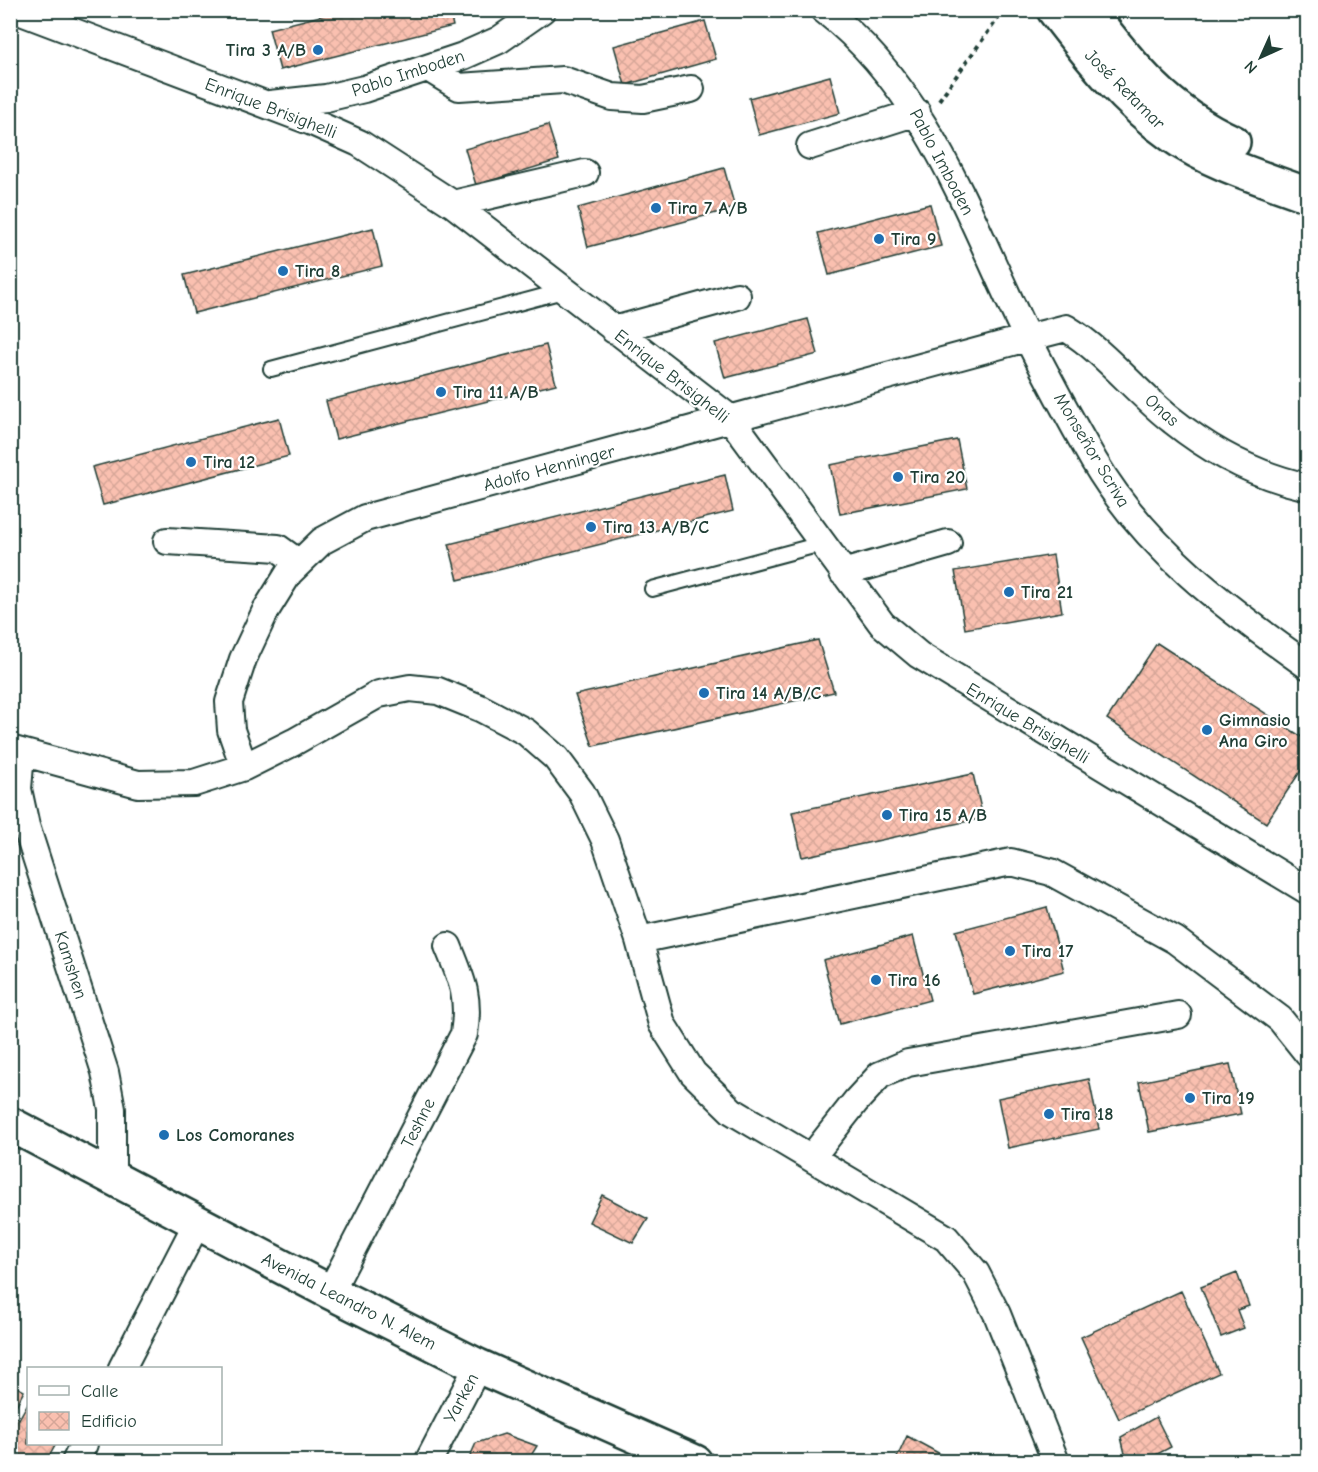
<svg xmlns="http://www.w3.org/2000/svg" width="1318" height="1472" font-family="'Comic Neue',sans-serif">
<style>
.building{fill:url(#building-cross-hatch);stroke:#1f3d34;stroke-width:1.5}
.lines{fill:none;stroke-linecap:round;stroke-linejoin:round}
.service-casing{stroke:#1f3d34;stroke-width:18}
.minor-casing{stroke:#1f3d34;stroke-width:30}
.secondary-casing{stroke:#1f3d34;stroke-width:38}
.trunk-casing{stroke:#1f3d34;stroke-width:38}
.path{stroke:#1f3d34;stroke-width:4;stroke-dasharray:4.5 4.5;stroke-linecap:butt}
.service{stroke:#fff;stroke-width:14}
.minor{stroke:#fff;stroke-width:26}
.secondary{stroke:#fff;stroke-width:33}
.trunk{stroke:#fff;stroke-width:33}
.poi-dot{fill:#1f6fb2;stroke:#fff;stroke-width:2}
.labels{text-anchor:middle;stroke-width:4.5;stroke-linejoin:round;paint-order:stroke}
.poi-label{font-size:18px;font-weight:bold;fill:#1f3d34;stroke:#fff;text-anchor:start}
.street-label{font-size:18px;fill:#1f3d34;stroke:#fff}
</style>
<defs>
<pattern id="building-cross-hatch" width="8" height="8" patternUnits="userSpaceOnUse" patternTransform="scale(1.5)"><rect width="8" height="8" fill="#fac0b0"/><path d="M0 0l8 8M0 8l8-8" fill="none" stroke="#d6a698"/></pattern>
</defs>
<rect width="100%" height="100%" fill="#fff"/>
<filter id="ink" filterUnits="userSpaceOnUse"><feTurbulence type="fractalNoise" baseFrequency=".0167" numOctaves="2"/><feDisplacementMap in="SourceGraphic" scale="12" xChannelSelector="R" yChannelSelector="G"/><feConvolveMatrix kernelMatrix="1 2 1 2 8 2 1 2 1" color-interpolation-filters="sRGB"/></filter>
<g filter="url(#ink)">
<path class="building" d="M 344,10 L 449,10 L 453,26 L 280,70 L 269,29 Z
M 705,21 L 716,59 L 625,85 L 614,46 Z
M 830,76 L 840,113 L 759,135 L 749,98 Z
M 548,125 L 559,160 L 476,185 L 465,149 Z
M 724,168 L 735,208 L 588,247 L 578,208 Z
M 930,204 L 941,246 L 829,275 L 818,233 Z
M 373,228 L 382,266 L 194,313 L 184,275 Z
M 808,319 L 818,354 L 725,378 L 715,343 Z
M 546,345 L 556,384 L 336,439 L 326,401 Z
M 279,418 L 289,456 L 103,505 L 92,467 Z
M 957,440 L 967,489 L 840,514 L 830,465 Z
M 725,475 L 733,511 L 458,580 L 449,544 Z
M 1053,555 L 1062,612 L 965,629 L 955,571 Z
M 818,640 L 834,692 L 593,746 L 575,695 Z
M 1157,643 L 1308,741 L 1308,760 L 1266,823 L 1107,719 Z
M 973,774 L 983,818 L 802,857 L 792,812 Z
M 1047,907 L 1064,971 L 973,994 L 956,931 Z
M 913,936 L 930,1000 L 840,1024 L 823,960 Z
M 1230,1064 L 1241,1114 L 1149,1132 L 1139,1082 Z
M 1089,1079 L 1099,1129 L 1008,1148 L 998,1098 Z
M 602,1195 L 648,1219 L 633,1243 L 589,1222 Z
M 1237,1273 L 1249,1306 L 1237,1310 L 1244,1328 L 1221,1337 L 1201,1287 Z
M 1181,1291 L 1219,1373 L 1119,1419 L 1081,1337 Z
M 10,1383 L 24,1391 L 11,1415 L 19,1419 L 28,1403 L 28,1444 L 56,1444 L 46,1462 L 10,1462 Z
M 1156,1417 L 1171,1447 L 1142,1462 L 1127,1462 L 1121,1437 Z
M 504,1434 L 537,1446 L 527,1462 L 468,1461 L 476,1443 Z
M 907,1436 L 955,1462 L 895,1462 Z"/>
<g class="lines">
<defs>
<path id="service" d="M 271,369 L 563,291
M 652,589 L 821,544"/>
<path id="minor" d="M 16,10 L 312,122 L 359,143 L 453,204 L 731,419 L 882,624 L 919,655 L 1308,891
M 824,10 C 930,92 970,222 1027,337 C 1048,379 1071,421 1094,461 C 1146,549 1226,608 1308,666
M 428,68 L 459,87 L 563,80 L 612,97 L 643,99 L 691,89
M 270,104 L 326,98 L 364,89 L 463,56 L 499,40 L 542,10
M 810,146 L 917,112
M 453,204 L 585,173
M 614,330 L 737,296
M 167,541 L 278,548 L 299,563
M 843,573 L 948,543
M 10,749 L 138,784 L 194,783 L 244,767 L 294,742 L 379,694 L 410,688 L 438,691 L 480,708 L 526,732 L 556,758 L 582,793 L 605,840 L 639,940 L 662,1024 L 693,1073 L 732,1111 L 946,1238 L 976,1273 L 997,1314 L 1056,1462
M 21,753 L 18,789 L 26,826 L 105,1072 L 112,1109 L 112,1178
M 244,767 L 231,730 L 229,702 L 243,659 L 266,610 L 289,573 L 322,541 L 365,518 L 1027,338 L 1066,328 C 1107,353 1135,392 1173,421 C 1213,453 1257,476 1308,487
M 639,940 L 1011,862 L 1051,872 L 1175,940 L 1280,1019 L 1308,1054
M 811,1158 L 856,1101 L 880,1075 L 908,1063 L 1178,1015
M 330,1292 L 464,1034 C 470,997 462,980 448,946
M 122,1368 L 197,1223
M 75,1462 L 84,1444
M 428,1462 L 478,1366"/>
<path id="secondary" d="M 1054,10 C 1089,56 1126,103 1173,136 C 1212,164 1263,178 1308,195
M 1088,10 C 1130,65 1168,113 1233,142"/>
<path id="trunk" d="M 10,1124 L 330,1292 L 478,1366 L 695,1462"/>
</defs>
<use href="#service" class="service-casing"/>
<use href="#minor" class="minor-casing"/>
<use href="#secondary" class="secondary-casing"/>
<use href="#trunk" class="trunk-casing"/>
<path class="path" d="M 939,100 L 1004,10"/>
<use href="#service" class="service"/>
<use href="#minor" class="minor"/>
<use href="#secondary" class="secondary"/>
<use href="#trunk" class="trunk"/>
</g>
</g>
<g class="poi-dot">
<circle cx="318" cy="50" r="6"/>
<circle cx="656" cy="208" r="6"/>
<circle cx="879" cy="239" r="6"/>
<circle cx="283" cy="271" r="6"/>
<circle cx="441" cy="392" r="6"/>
<circle cx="191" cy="462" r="6"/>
<circle cx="898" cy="477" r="6"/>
<circle cx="591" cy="527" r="6"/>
<circle cx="1009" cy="592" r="6"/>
<circle cx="704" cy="693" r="6"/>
<circle cx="1207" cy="730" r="6"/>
<circle cx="887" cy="815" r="6"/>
<circle cx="1010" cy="951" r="6"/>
<circle cx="876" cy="980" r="6"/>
<circle cx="1190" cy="1098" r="6"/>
<circle cx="1049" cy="1114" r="6"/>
<circle cx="164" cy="1135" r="6"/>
</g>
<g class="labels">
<g class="poi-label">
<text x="306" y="56" text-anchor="end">Tira 3 A/B</text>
<text x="668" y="214">Tira 7 A/B</text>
<text x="891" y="245">Tira 9</text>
<text x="295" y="277">Tira 8</text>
<text x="453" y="398">Tira 11 A/B</text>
<text x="203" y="468">Tira 12</text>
<text x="910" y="483">Tira 20</text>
<text x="603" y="533">Tira 13 A/B/C</text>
<text x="1021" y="598">Tira 21</text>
<text x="716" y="699">Tira 14 A/B/C</text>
<text x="1219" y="726">Gimnasio<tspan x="1219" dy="21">Ana Giro</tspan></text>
<text x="899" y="821">Tira 15 A/B</text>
<text x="1022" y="957">Tira 17</text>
<text x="888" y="986">Tira 16</text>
<text x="1202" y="1104">Tira 19</text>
<text x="1061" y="1120">Tira 18</text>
<text x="176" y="1141">Los Comoranes</text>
</g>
<g class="street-label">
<text transform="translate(408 73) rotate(-18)" y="6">Pablo Imboden</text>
<text transform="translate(1125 89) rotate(45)" y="6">José Retamar</text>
<text transform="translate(271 108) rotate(21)" y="6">Enrique Brisighelli</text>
<text transform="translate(942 162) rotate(62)" y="6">Pablo Imboden</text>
<text transform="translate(672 376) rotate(38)" y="6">Enrique Brisighelli</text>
<text transform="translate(1162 410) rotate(42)" y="6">Onas</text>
<text transform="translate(1092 450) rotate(59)" y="6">Monseñor Scriva</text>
<text transform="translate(549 468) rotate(-15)" y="6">Adolfo Henninger</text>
<text transform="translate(1028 723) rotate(31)" y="6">Enrique Brisighelli</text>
<text transform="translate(71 965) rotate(72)" y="6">Kamshen</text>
<text transform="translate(418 1123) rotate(-63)" y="6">Teshne</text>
<text transform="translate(349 1301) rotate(27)" y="6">Avenida Leandro N. Alem</text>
<text transform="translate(461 1398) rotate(-62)" y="6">Yarken</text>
</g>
</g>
<rect width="1318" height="1472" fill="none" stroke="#fff" stroke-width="36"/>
<rect x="18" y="18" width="1282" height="1436" fill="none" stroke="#1f3d34" stroke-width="2" filter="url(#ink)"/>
<rect x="27" y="1367" width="195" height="78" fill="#ffffff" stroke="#a5b1ae" stroke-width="1.5"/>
<rect x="39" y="1386" width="30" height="9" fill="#ffffff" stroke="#a5b1ae" stroke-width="1.5"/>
<text x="81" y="1397" font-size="18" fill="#1f3d34">Calle</text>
<rect x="39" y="1412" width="30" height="18" fill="url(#building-cross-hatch)" stroke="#a5b1ae" stroke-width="1.5"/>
<text x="81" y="1427" font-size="18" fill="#1f3d34">Edificio</text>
<g transform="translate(1261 57) rotate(225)" stroke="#ffffff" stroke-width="4.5" paint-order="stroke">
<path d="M0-4.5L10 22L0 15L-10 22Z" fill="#1f3d34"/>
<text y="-9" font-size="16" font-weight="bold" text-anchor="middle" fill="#1f3d34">N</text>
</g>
</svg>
